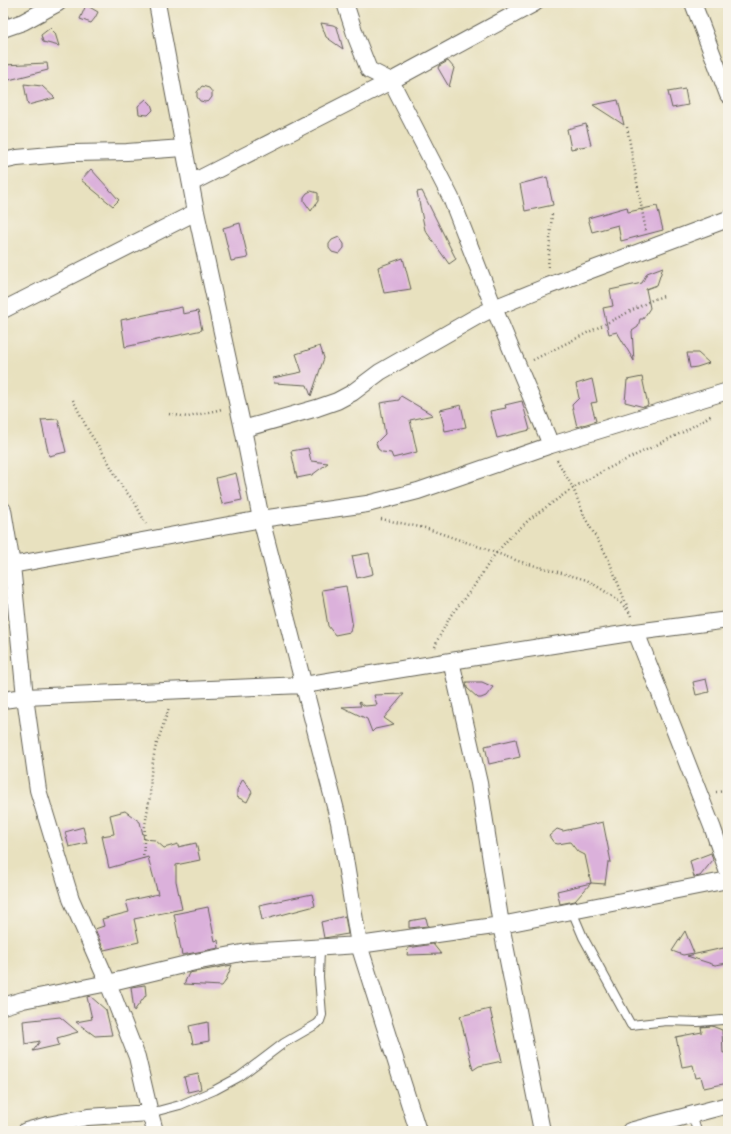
<svg xmlns="http://www.w3.org/2000/svg" width="731" height="1134" font-family="'Gochi Hand',sans-serif">
<style>
.building{fill:#dbb1db}
.lines{fill:none;stroke-linecap:round;stroke-linejoin:round}
.service-casing{stroke:#636155;stroke-width:10}
.minor-casing{stroke:#636155;stroke-width:18}
.path{stroke:#636155;stroke-width:2.5;stroke-dasharray:1 3;stroke-linecap:butt}
.service{stroke:#fff;stroke-width:8}
.minor{stroke:#fff;stroke-width:16}
</style>
<rect width="100%" height="100%" fill="#f7f3e8"/>
<filter id="ink" filterUnits="userSpaceOnUse"><feTurbulence type="fractalNoise" baseFrequency=".025" numOctaves="2"/><feDisplacementMap in="SourceGraphic" scale="8" xChannelSelector="R" yChannelSelector="G"/><feConvolveMatrix kernelMatrix="1 2 1 2 8 2 1 2 1" color-interpolation-filters="sRGB"/></filter>
<filter id="wash" filterUnits="userSpaceOnUse"><feTurbulence type="fractalNoise" baseFrequency=".012" numOctaves="4" result="noise"/><feDisplacementMap in="SourceGraphic" scale="16" xChannelSelector="R" yChannelSelector="G"/><feGaussianBlur stdDeviation="0.9" result="paint"/><feColorMatrix in="noise" values="0 0 0 0 0 0 0 0 0 0 0 0 0 0 0 0 0 1.4 0 .05"/><feComposite in="paint" operator="in"/></filter>
<g filter="url(#wash)">
<rect width="100%" height="100%" fill="#e8e1bf"/>
<g id="blocks">
<path class="building" d="M 86,5 L 98,12 L 95,18 L 91,23 L 80,19 Z
M 321,23 L 333,25 L 337,27 L 343,49 L 326,37 Z
M 50,28 L 55,33 L 59,46 L 43,42 L 41,35 Z
M 448,61 L 454,68 L 449,87 L 438,68 L 439,66 Z
M 47,63 L 48,70 L 5,81 L 3,73 L 3,65 Z
M 24,84 L 42,86 L 55,98 L 28,105 Z
M 202,86 L 209,88 L 212,92 L 212,97 L 209,101 L 205,102 L 200,101 L 197,97 L 197,92 Z
M 685,89 L 688,105 L 672,108 L 668,92 Z
M 146,99 L 151,104 L 153,110 L 148,115 L 139,114 L 138,106 Z
M 618,100 L 624,125 L 593,105 Z
M 586,124 L 591,145 L 571,149 L 567,129 Z
M 91,169 L 119,200 L 113,206 L 81,180 Z
M 547,177 L 553,205 L 525,211 L 520,184 Z
M 311,191 L 318,193 L 318,201 L 311,211 L 304,201 L 304,197 L 307,193 Z
M 422,191 L 456,259 L 449,264 L 425,230 L 417,192 Z
M 657,206 L 663,230 L 621,241 L 618,225 L 592,232 L 588,218 L 627,207 L 628,212 Z
M 240,223 L 248,258 L 231,261 L 223,228 Z
M 339,237 L 344,244 L 344,248 L 339,254 L 332,252 L 329,248 L 329,244 L 332,240 Z
M 403,258 L 411,289 L 384,293 L 378,267 Z
M 663,267 L 657,285 L 646,289 L 650,308 L 643,319 L 640,319 L 638,327 L 632,331 L 634,361 L 617,332 L 609,334 L 603,308 L 613,306 L 610,290 L 642,283 L 647,273 Z
M 182,307 L 183,314 L 198,311 L 202,330 L 125,347 L 121,320 Z
M 320,346 L 324,358 L 311,396 L 307,385 L 274,383 L 273,378 L 302,372 L 296,354 Z
M 687,353 L 698,353 L 709,363 L 697,367 L 690,368 Z
M 642,377 L 648,405 L 644,407 L 625,402 L 627,380 Z
M 592,379 L 597,402 L 591,403 L 596,421 L 577,427 L 572,405 L 579,398 L 576,384 Z
M 401,396 L 433,415 L 410,420 L 417,452 L 393,458 L 391,453 L 382,452 L 378,449 L 376,443 L 385,434 L 380,403 L 399,400 Z
M 522,401 L 530,430 L 497,438 L 490,411 L 506,408 L 505,405 Z
M 461,405 L 466,427 L 445,431 L 440,410 Z
M 58,419 L 66,452 L 49,456 L 41,420 Z
M 308,448 L 311,461 L 328,463 L 312,475 L 297,478 L 291,451 Z
M 236,473 L 242,500 L 222,504 L 216,478 Z
M 369,553 L 373,574 L 357,578 L 352,556 Z
M 346,586 L 352,622 L 350,632 L 335,635 L 328,626 L 322,590 Z
M 706,679 L 709,692 L 696,695 L 693,682 Z
M 466,682 L 482,682 L 493,687 L 486,696 L 481,698 L 478,698 L 467,688 Z
M 404,694 L 384,718 L 394,725 L 375,729 L 372,732 L 367,719 L 342,707 L 361,706 L 359,702 L 365,706 L 377,705 L 374,695 Z
M 516,739 L 520,757 L 489,764 L 485,746 Z
M 243,779 L 252,792 L 247,802 L 237,797 L 237,790 Z
M 125,811 L 140,822 L 144,839 L 155,840 L 164,848 L 178,844 L 178,847 L 196,843 L 200,860 L 176,865 L 176,881 L 182,909 L 134,919 L 139,942 L 104,950 L 95,929 L 104,926 L 102,919 L 129,912 L 126,901 L 158,894 L 148,857 L 109,868 L 102,836 L 114,834 L 110,815 Z
M 603,822 L 611,862 L 608,862 L 605,884 L 591,883 L 585,855 L 577,851 L 570,842 L 558,844 L 554,843 L 549,836 L 557,829 L 563,831 Z
M 83,827 L 87,843 L 69,847 L 65,832 Z
M 711,853 L 713,860 L 700,876 L 694,877 L 690,861 Z
M 591,883 L 575,901 L 560,904 L 557,891 Z
M 312,894 L 315,906 L 262,920 L 259,905 Z
M 208,907 L 215,941 L 218,940 L 219,948 L 182,955 L 174,914 Z
M 345,916 L 348,934 L 324,938 L 321,922 Z
M 426,918 L 428,926 L 409,928 L 409,921 Z
M 685,931 L 694,953 L 683,955 L 672,951 Z
M 433,944 L 441,954 L 407,955 L 408,948 Z
M 728,947 L 728,963 L 715,965 L 687,956 Z
M 232,965 L 225,982 L 222,986 L 184,984 L 189,973 Z
M 145,985 L 146,995 L 134,1011 L 131,987 Z
M 90,996 L 106,1010 L 112,1035 L 95,1036 L 76,1022 L 92,1019 L 87,997 Z
M 490,1009 L 502,1061 L 479,1066 L 473,1070 L 460,1016 Z
M 60,1017 L 78,1032 L 57,1038 L 59,1045 L 33,1051 L 40,1041 L 25,1044 L 23,1021 Z
M 208,1022 L 209,1041 L 193,1044 L 189,1026 Z
M 712,1026 L 722,1030 L 723,1053 L 728,1052 L 728,1083 L 704,1088 L 701,1077 L 696,1078 L 693,1065 L 682,1067 L 676,1037 L 702,1032 L 701,1027 Z
M 198,1074 L 201,1089 L 188,1092 L 184,1077 Z"/>
</g>
</g>
<g filter="url(#ink)">
<use href="#blocks" fill-opacity="0" stroke="#636155" stroke-width="1"/>
<g class="lines">
<defs>
<path id="service" d="M 3,16 L 7,27
M 572,911 L 583,937 L 631,1025 L 667,1021 L 698,1022 L 722,1020
M 150,1113 L 180,1105 L 215,1090 L 239,1077 L 284,1043 L 317,1024 L 320,1021 L 322,1015 L 319,977 L 320,948
M 692,1115 L 697,1131"/>
<path id="minor" d="M 157,3 L 196,212 L 243,429 L 261,519 L 339,822 L 359,945 L 418,1131
M 345,3 L 356,37 L 369,70 L 391,81 L 451,198 L 494,308 L 551,445
M 693,3 L 728,95
M 3,29 L 23,22 L 58,3
M 3,161 L 17,158 L 73,153 L 127,152 L 183,148
M 191,183 L 391,81 L 535,3
M 3,310 L 196,212
M 243,429 L 317,408 L 337,401 L 352,393 L 380,372 L 476,317 L 494,308 L 548,286 L 728,219
M 3,510 L 12,565 L 25,697 L 38,790 L 71,899 L 108,983 L 137,1057 L 150,1113 L 155,1131
M 12,565 L 261,519 L 367,504 L 418,491 L 551,445 L 728,391
M 636,632 L 713,829 L 728,873
M 451,661 L 479,783 L 501,925 L 542,1131
M 3,700 L 25,697 L 304,685 L 451,661 L 636,632 L 728,620
M 3,1006 L 23,1000 L 108,983 L 195,962 L 247,952 L 359,945 L 501,925 L 728,880
M 26,1131 L 48,1125 L 88,1117 L 150,1113
M 630,1131 L 728,1105"/>
</defs>
<use href="#service" class="service-casing"/>
<use href="#minor" class="minor-casing"/>
<path class="path" d="M 627,127 L 646,232
M 548,267 L 552,213
M 533,360 L 615,319 L 654,299 L 664,296
M 73,400 L 89,432 L 105,456 L 122,487 L 134,501 L 146,524
M 169,414 L 188,417 L 222,409
M 557,460 L 573,488 L 585,518 L 608,558 L 629,611
M 381,519 L 425,528 L 483,548 L 518,561 L 587,580 L 606,592 L 620,602 L 630,613 L 631,616
M 435,647 L 438,639 L 451,615 L 474,586 L 493,557 L 509,538 L 531,518 L 573,488 L 603,471 L 683,432 L 712,415
M 716,792 L 728,791
M 143,859 L 145,825 L 150,796 L 151,773 L 155,749 L 169,708"/>
<use href="#service" class="service"/>
<use href="#minor" class="minor"/>
</g>
</g>
<rect width="731" height="1134" fill="none" stroke="#f7f3e8" stroke-width="16"/>
</svg>
